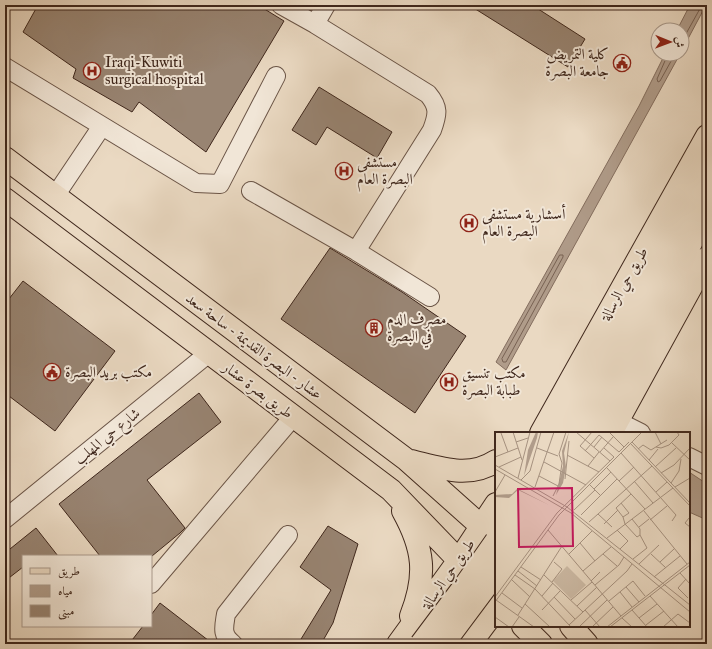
<svg xmlns="http://www.w3.org/2000/svg" width="712" height="649" font-family="'IM FELL Great Primer',Amiri,serif">
<style>
.water{fill:#b09c8a;stroke:#836d5e}
.lines{fill:none;stroke-linecap:round;stroke-linejoin:round}
.shore{stroke:#786253;stroke-width:1}
.building{fill:#988472;stroke:#3f271c}
.minor-casing{stroke:#6a5446;stroke-width:20}
.major-casing{stroke:#3f271c;stroke-width:24}
.minor{stroke:#f1e6d7;stroke-width:18}
.major{stroke:#ead9c2;stroke-width:22}
.major-bridge-casing{stroke:#3f271c;stroke-width:24;stroke-linecap:butt}
.major-bridge{stroke:#ead9c2;stroke-width:22}
.labels{text-anchor:middle;stroke-width:4;stroke-linejoin:round;paint-order:stroke}
.poi-label{font-size:15px;fill:#3f271c;stroke:#f1e6d7;text-anchor:start}
.street-label{font-size:15px;fill:#3f271c;stroke:#f1e6d7}
.inset-road{fill:none;stroke:#a69280;stroke-width:1}
.view{fill:#c2185b;fill-opacity:0.15;stroke:#c2185b;stroke-width:2}
.inset-edge{fill:none;stroke:#3f271c;stroke-width:2}
</style>
<rect width="100%" height="100%" fill="#ead9c2"/>
<filter id="stains"><feTurbulence type="fractalNoise" baseFrequency=".005" numOctaves="4"/><feColorMatrix values="0 0 0 0 .2 0 0 0 0 .09 0 0 0 0 .02 0 0 0 .5 -.17"/></filter>
<radialGradient id="worn" r=".72"><stop offset=".6" stop-color="#630" stop-opacity="0"/><stop offset="1" stop-color="#630" stop-opacity=".3"/></radialGradient>
<path class="water" d="M 690,5 L 706,5 L 682,50 L 682,30 L 677,30 Z
M 665,54 L 680,54 L 506,370 L 496,362 L 639,106 Z
M 689,472 L 707,484 L 707,520 L 689,512 Z"/>
<g class="lines">
<path class="shore" d="M 682,41 L 702,5
M 668,54 L 657,79 L 658,82 L 660,81 L 675,54
M 560,255 L 563,255 L 563,257 L 506,362 L 503,362 L 502,359 Z"/>
</g>
<path class="building" d="M 38,5 L 258,5 L 284,21 L 206,152 L 139,102 L 132,112 L 73,78 L 76,69 L 23,32 Z
M 469,5 L 532,5 L 585,39 L 568,67 Z
M 319,87 L 392,132 L 377,158 L 327,127 L 316,145 L 292,130 Z
M 330,248 L 402,292 L 466,336 L 415,413 L 281,319 Z
M 23,281 L 115,351 L 55,431 L 5,393 L 5,304 Z
M 199,393 L 221,422 L 147,480 L 185,528 L 180,533 L 152,556 L 100,556 L 59,504 Z
M 328,526 L 358,544 L 333,623 L 321,644 L 298,644 L 331,590 L 300,567 Z
M 36,528 L 58,556 L 23,556 L 23,567 L 5,581 L 5,553 Z
M 160,603 L 213,644 L 129,644 L 143,626 L 151,626 L 151,615 Z"/>
<g class="lines">
<defs>
<path id="minor" d="M 281,5 L 315,24 L 428,94 C 439,107 438,114 432,130 L 356,251
M 315,24 L 326,5
M 5,67 L 196,183 L 220,184 L 276,76
M 251,191 L 356,251 L 430,297
M 55,196 L 102,126
M 617,421 L 641,433
M 689,457 L 707,466
M 5,519 L 209,353
M 151,584 L 293,417
M 233,644 C 221,635 224,627 226,614 L 288,535"/>
<path id="major" d="M 5,158 L 407,460 L 481,526 L 496,542
M 5,199 L 391,490 L 496,599
M 541,433 L 707,136
M 565,433 C 614,348 659,261 707,175
M 587,433 L 620,375 L 707,213
M 611,433 L 707,258
M 411,461 C 440,468 469,479 496,461
M 403,511 C 424,549 427,575 411,616
M 523,626 L 541,644
M 571,626 L 587,644
M 398,644 L 459,560 L 496,504
M 470,644 L 496,609"/>
</defs>
<use href="#minor" class="minor-casing"/>
<use href="#major" class="major-casing"/>
<use href="#minor" class="minor"/>
<use href="#major" class="major"/>
<defs>
<path id="major-bridge" d="M 421,644 L 466,584 L 496,541
M 443,644 L 496,573"/>
</defs>
<use href="#major-bridge" class="major-bridge-casing"/>
<use href="#major-bridge" class="major-bridge"/>
</g>
<defs>
<symbol id="civic-ring" viewBox="-11 -11 22 22"><circle r="9.5" fill="#f1e6d7" stroke="#8f2418" stroke-width="1.5"/><path d="M-.6-6.5H3V-4.5H.6V-3L4-1V1h2V6H-6V1h2V-1L-.6-3ZM-1.2 2.5V6h2.4V2.5Z" fill="#8f2418"/></symbol>
<symbol id="hospital-ring" viewBox="-11 -11 22 22"><circle r="9.5" fill="#f1e6d7" stroke="#8f2418" stroke-width="1.5"/><path d="M-5-5h3v3.5h4V-5h3V5h-3V1.5h-4V5h-3Z" fill="#8f2418"/></symbol>
<symbol id="building-ring" viewBox="-11 -11 22 22"><circle r="9.5" fill="#f1e6d7" stroke="#8f2418" stroke-width="1.5"/><path d="M-4-6H4V6H1V3H-1V6H-4ZM-2.5-4.3h1.7v1.8h-1.7ZM.8-4.3h1.7v1.8H.8ZM-2.5-1h1.7V.8h-1.7ZM.8-1h1.7V.8H.8Z" fill="#8f2418"/></symbol>
</defs>
<g fill-rule="evenodd">
<use href="#civic-ring" x="612" y="53" width="20" height="20"/>
<use href="#hospital-ring" x="82" y="61" width="20" height="20"/>
<use href="#hospital-ring" x="334" y="161" width="20" height="20"/>
<use href="#hospital-ring" x="459" y="213" width="20" height="20"/>
<use href="#building-ring" x="364" y="318" width="20" height="20"/>
<use href="#civic-ring" x="42" y="362" width="20" height="20"/>
<use href="#hospital-ring" x="439" y="372" width="20" height="20"/>
</g>
<g class="labels">
<g class="poi-label">
<text x="609" y="59" text-anchor="end">كلية التمريض<tspan x="609" dy="17">جامعة البصرة</tspan></text>
<text x="105" y="67">Iraqi-Kuwiti<tspan x="105" dy="17">surgical hospital</tspan></text>
<text x="357" y="167">مستشفى<tspan x="357" dy="17">البصرة العام</tspan></text>
<text x="482" y="219">أسشارية مستشفى<tspan x="482" dy="17">البصرة العام</tspan></text>
<text x="387" y="324">مصرف الدم<tspan x="387" dy="17">في البصرة</tspan></text>
<text x="65" y="377">مكتب بريد البصرة</text>
<text x="462" y="378">مكتب تنسيق<tspan x="462" dy="17">طبابة البصرة</tspan></text>
</g>
<g class="street-label">
<text transform="translate(624 284) rotate(-61)" y="5">طريق حي الرسالة</text>
<text transform="translate(254 346) rotate(37)" y="5">عشار - البصرة القديمة - ساحة سعد</text>
<text transform="translate(258 390) rotate(37)" y="5">طريق بصرة عشار</text>
<text transform="translate(107 436) rotate(-39)" y="5">شارع حي المهلب</text>
<text transform="translate(448 574) rotate(-55)" y="5">طريق حي الرسالة</text>
</g>
</g>
<g transform="translate(495 432)">
<rect width="195" height="195" fill="#ead9c2"/>
<path d="M 72,134 L 91,153 L 76,167 L 58,149 Z" fill="#cdbba6"/>
<path d="M 41,0 L 43,0 L 42,6 L 29,44 L 33,18 ZM 74,0 L 69,21 L 71,35 L 68,51 L 61,63 L 68,34 L 67,19 ZM 22,57 L 25,58 L 54,73 L 23,58 L 14,66 L 0,65 L 0,63 L 17,62 Z" fill="#b09c8a"/>
<path class="inset-road" d="M 18,0 L 27,28M 81,0 L 115,29M 97,0 L 85,14 L 99,26M 114,0 L 129,15M 160,0 L 166,12M 6,1 L 13,20M 21,10 L 33,6M 137,10 L 195,71M 135,11 L 195,74M 177,11 L 195,28M 99,15 L 107,5M 161,15 L 166,16 L 174,13 L 184,3 L 182,0M 42,16 L 63,24M 109,16 L 119,25M 143,17 L 148,13 L 156,18 L 172,8M 90,19 L 104,3 L 124,20M 105,20 L 118,5M 124,20 L 134,10M 126,21 L 181,83 L 177,89M 72,23 L 104,40M 0,25 L 23,16M 154,28 L 163,17M 49,30 L 91,53M 0,33 L 72,75 L 195,173M 93,34 L 104,20M 4,35 L 26,25M 160,35 L 181,16M 112,36 L 150,77M 0,37 L 76,81 L 195,180M 166,41 L 179,33 L 195,16M 44,44 L 63,54M 23,46 L 35,0M 70,47 L 74,9M 26,48 L 35,39 L 46,0M 124,49 L 139,35M 139,49 L 158,71M 176,51 L 184,39 L 186,27M 95,53 L 106,64M 40,55 L 59,0M 180,55 L 195,46M 99,57 L 116,40M 0,60 L 10,43M 161,60 L 172,50M 136,62 L 121,76 L 128,85 L 130,92 L 142,105 L 145,103 L 152,116 L 138,127M 58,64 L 64,52 L 67,31 L 64,22 L 71,0M 126,71 L 134,81 L 128,85M 79,78 L 100,58M 149,79 L 192,132M 103,82 L 117,95M 86,83 L 122,47M 194,86 L 190,91 L 195,95M 137,87 L 145,97 L 145,103M 155,88 L 172,74M 94,90 L 157,34M 109,92 L 123,78M 144,95 L 154,87M 53,98 L 126,184M 122,98 L 133,109 L 125,117M 112,106 L 178,56M 85,111 L 100,129M 74,122 L 97,99M 108,122 L 122,134M 156,122 L 171,136M 165,130 L 179,117M 144,132 L 164,113M 26,135 L 46,148M 23,139 L 42,154M 88,139 L 116,115M 185,141 L 195,152M 20,143 L 40,157 L 76,195M 49,143 L 88,180M 159,145 L 185,124M 191,147 L 183,156 L 193,166M 17,148 L 35,165M 96,149 L 105,140M 57,150 L 67,137 L 59,130M 100,153 L 124,133 L 129,125M 131,155 L 144,170M 125,160 L 137,175M 7,161 L 27,176M 47,164 L 58,151M 155,164 L 183,195M 0,165 L 62,81 L 119,25M 59,165 L 80,187M 1,168 L 39,195M 76,168 L 97,150M 114,169 L 138,149 L 150,164M 0,170 L 64,83 L 147,0M 30,172 L 55,195M 82,174 L 102,155M 47,178 L 65,159M 90,178 L 105,195M 137,178 L 152,195M 23,183 L 67,114M 0,185 L 14,195M 127,186 L 137,195M 144,186 L 162,172M 74,193 L 132,139 L 137,132M 151,193 L 169,179M 17,195 L 24,185M 84,195 L 112,168M 97,195 L 118,175M 112,195 L 195,130M 115,195 L 195,133M 168,195 L 183,182 L 195,191"/>
<path class="view" d="M 77,56 L 78,114 L 24,115 L 23,57 Z"/>
<rect width="195" height="195" class="inset-edge"/>
</g>
<rect width="712" height="649" fill="none" stroke="#ead9c2" stroke-width="20"/>
<rect x="6" y="6" width="700" height="637" fill="none" stroke="#3f271c" stroke-width="2"/>
<rect x="10" y="10" width="692" height="629" fill="none" stroke="#3f271c"/>
<rect x="22" y="555" width="130" height="72" fill="#f1e6d7" stroke="#aa9a8c"/>
<rect x="30" y="568" width="20" height="6" fill="#ead9c2" stroke="#aa9a8c"/>
<text x="58" y="575" font-size="12" fill="#3f271c">طريق</text>
<rect x="30" y="585" width="20" height="12" fill="#b09c8a" stroke="#aa9a8c"/>
<text x="58" y="595" font-size="12" fill="#3f271c">مياه</text>
<rect x="30" y="605" width="20" height="12" fill="#988472" stroke="#aa9a8c"/>
<text x="58" y="615" font-size="12" fill="#3f271c">مبنى</text>
<g transform="translate(670 42) rotate(91)"><circle r="19" fill="#f1e6d7" stroke="#aa9a8c"/>
<path d="M0-3L7 15L0 10L-7 15Z" fill="#8f2418"/>
<text y="-6" font-size="11" font-weight="bold" text-anchor="middle" fill="#3f271c">ش</text>
</g>
<rect width="100%" height="100%" filter="url(#stains)"/>
<rect width="100%" height="100%" fill="url(#worn)"/>
</svg>
